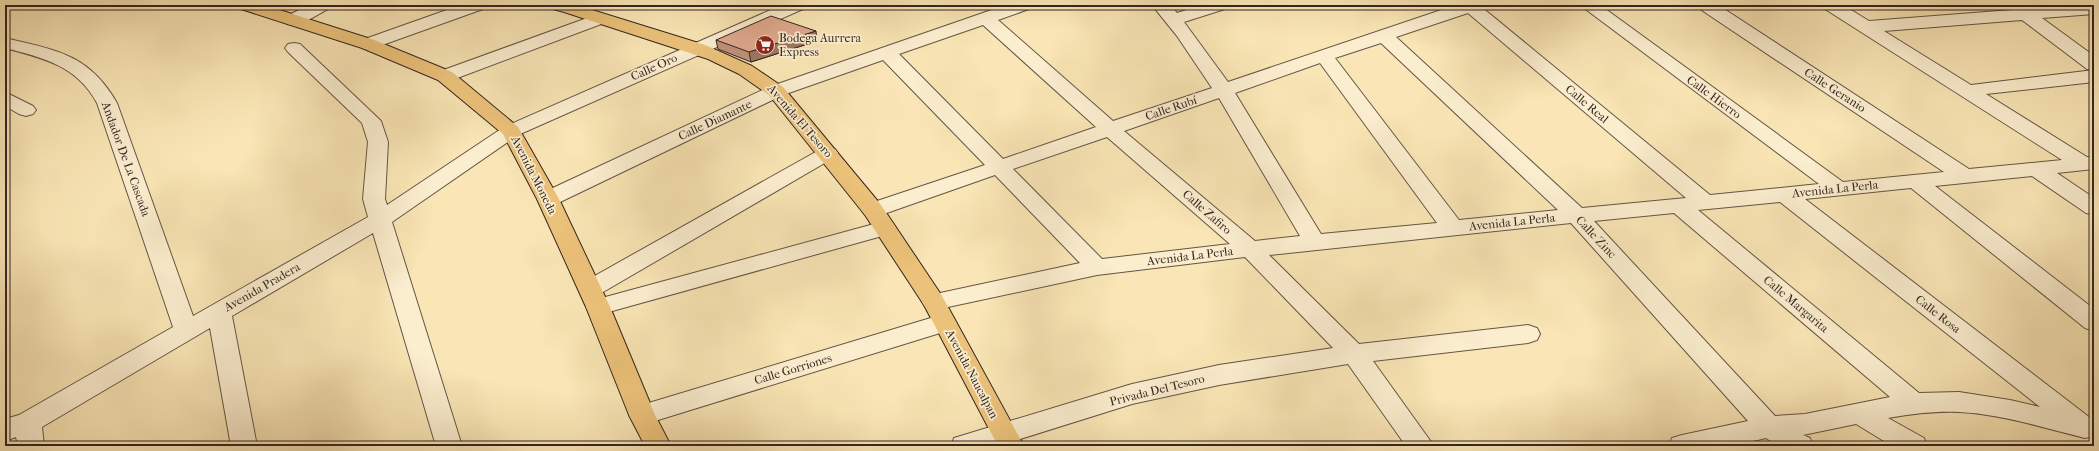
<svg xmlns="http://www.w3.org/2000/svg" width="2099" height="451" font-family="'IM FELL French Canon',serif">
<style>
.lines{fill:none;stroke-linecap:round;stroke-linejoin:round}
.minor-casing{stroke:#645545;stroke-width:2}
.major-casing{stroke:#332520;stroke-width:2}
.minor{fill:#fbeecf;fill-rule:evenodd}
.major{fill:#ecc27a;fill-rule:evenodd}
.wall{fill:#c0917a;stroke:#332520}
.shaded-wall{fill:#9c7663;stroke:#332520}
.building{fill:#dfa98e;stroke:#332520}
.labels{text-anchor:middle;stroke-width:3.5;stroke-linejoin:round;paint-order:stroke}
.poi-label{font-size:12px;fill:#332520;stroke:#fbeecf;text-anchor:start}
.street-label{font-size:12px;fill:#332520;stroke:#fbeecf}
</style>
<rect width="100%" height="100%" fill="#f9e5b5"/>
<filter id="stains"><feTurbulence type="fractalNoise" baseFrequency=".005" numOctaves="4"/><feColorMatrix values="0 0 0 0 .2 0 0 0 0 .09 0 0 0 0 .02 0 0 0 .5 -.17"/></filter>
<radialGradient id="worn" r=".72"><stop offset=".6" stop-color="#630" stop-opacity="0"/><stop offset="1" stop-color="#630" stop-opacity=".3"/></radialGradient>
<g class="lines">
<defs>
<path id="minor" d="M 309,5 L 331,5 L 328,9 C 316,15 301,27 287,24 L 284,20 L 287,16 Z
M 461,5 L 486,5 L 483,9 L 374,48 L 368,49 L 362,48 L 359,44 L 362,40 Z
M 782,5 L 806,5 L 803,9 L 518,135 L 392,222 L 462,446 L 436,446 L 373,233 L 232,316 L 257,446 L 231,446 L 210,328 L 42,427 L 44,446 L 18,446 L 16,437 L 5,441 L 5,419 L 19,415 L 173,327 L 97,103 C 77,66 44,58 5,48 L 5,38 C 56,50 89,54 117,103 L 193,316 L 368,217 L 363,199 L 368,142 L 362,123 L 288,52 L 285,48 L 288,44 L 294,43 L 300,44 L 381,121 L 388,142 L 385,199 L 387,205 L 504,127 Z
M 1006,5 L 1032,5 L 1029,9 L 998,20 L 1113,121 L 1212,88 L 1177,36 L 1152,5 L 1170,5 L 1177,13 L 1202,5 L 1228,5 L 1225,9 L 1184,22 L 1228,82 L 1456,5 L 1479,5 L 1710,195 L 1819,184 L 1580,5 L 1600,5 L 1843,182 L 1944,172 L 1700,9 L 1697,5 L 1718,5 L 1969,169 L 2062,160 L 1825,9 L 1822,5 L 1843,5 L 1869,21 L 2012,10 L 2014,6 L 2021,5 L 2030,9 L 2094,5 L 2094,14 L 2042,18 L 2094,56 L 2094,82 L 1986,94 L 2087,157 L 2094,157 L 2094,169 L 2057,173 L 2094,198 L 2094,215 L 2086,213 L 2032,176 L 1935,186 L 2094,309 L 2094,331 L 2085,328 L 1911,188 L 1805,199 L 2089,417 L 2094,420 L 2094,436 L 2085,438 C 2044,428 2001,414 1959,412 C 1935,411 1911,414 1888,418 L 1924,438 L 1927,446 L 1892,446 L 1856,424 L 1803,435 L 1810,438 L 1813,446 L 1778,446 L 1766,438 L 1731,446 L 1669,446 L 1672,438 L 1682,435 L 1748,421 L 1571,223 L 1269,255 L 1359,344 L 1528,325 L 1537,328 L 1540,334 L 1537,340 L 1528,343 L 1373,361 L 1434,446 L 1406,446 L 1348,364 L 1219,385 L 1132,404 L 998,446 L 951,446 L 954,438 L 1132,384 L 1219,365 L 1333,348 L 1245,257 L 1097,275 L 934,310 L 926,308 L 922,302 L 926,296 L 1080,263 L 995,175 L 881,215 L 873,217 L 865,215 L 862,210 L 865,205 L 985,165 L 883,60 L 783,95 L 556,204 L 548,206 L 540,204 L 537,199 L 540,194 L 769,87 ZM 1468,13 L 1686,198 L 1582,208 L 1396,37 ZM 2022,20 L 2087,69 L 2094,70 L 1971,85 L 1884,31 ZM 983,25 L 1096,127 L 1003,159 L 899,54 ZM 1381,43 L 1558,210 L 1459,220 L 1335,58 ZM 1320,63 L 1437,223 L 1321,234 L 1235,93 ZM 1219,98 L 1300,236 L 1255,241 L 1124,131 ZM 1107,137 L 1230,244 L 1102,259 L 1013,169 ZM 1780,202 L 2040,407 L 2010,400 L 1959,392 L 1919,393 L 1698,210 ZM 1674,213 L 1890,397 L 1805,414 L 1775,416 L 1594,221 Z
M 598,14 L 604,15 L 607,19 L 604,23 L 452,80 L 445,82 L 438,80 L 436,76 L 438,72 Z
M 5,92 L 33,106 L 36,110 L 33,114 L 26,116 L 19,114 L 5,106 Z
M 828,147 L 835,149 L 838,153 L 835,157 L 598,295 L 590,297 L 582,295 L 578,289 L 582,283 L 821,149 Z
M 885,221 L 893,223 L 896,228 L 893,233 L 598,315 L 590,313 L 586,307 L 590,301 L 598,299 Z
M 944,314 L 953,317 L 956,323 L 953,329 L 642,425 L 633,422 L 629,415 L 633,408 L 642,405 Z"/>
<path id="major" d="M 238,5 L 264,5 L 374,40 L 452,72 L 518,127 L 559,199 L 610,307 L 655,415 L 671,446 L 645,446 L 629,415 L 586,307 L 537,199 L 503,134 L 438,80 L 362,48 L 241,9 Z
M 550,5 L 576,5 L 705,45 L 752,66 L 783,87 L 881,205 L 942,296 L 1024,446 L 998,446 L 924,305 L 865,215 L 769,95 L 739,74 L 708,59 L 564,12 L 553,9 Z"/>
</defs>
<use href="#minor" class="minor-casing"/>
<use href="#major" class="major-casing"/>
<use href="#minor" class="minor"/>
<use href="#major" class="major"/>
</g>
<path class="wall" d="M 716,40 L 817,41 L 751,62 L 718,49 Z"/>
<path class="shaded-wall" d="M 816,31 L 817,41 L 751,62 L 749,52 Z"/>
<path class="building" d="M 771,16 L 816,31 L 749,52 L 716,40 Z"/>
<defs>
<symbol id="supermarket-disc" viewBox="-11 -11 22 22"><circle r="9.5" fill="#8f2418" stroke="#fbeecf"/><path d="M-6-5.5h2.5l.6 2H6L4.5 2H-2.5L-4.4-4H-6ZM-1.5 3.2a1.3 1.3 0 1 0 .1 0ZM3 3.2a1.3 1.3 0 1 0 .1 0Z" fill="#fff"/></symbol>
</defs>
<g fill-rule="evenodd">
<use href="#supermarket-disc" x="754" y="34" width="22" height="22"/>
</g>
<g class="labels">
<g class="poi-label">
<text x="779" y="42">Bodega Aurrera<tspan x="779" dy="14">Express</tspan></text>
</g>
<g class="street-label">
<text transform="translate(654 67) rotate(-24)" y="4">Calle Oro</text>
<text transform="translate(1835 90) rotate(33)" y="4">Calle Geranio</text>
<text transform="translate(1714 97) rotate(36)" y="4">Calle Hierro</text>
<text transform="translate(1587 104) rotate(40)" y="4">Calle Real</text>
<text transform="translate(1171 108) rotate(-19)" y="4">Calle Rubí</text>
<text transform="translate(715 120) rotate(-25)" y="4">Calle Diamante</text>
<text transform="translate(800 121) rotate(49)" y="4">Avenida El Tesoro</text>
<text transform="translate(126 159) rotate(70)" y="4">Andador De La Cascada</text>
<text transform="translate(534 175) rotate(63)" y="4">Avenida Moneda</text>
<text transform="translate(1835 189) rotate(-6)" y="4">Avenida La Perla</text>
<text transform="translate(1207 212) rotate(41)" y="4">Calle Zafiro</text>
<text transform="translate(1512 222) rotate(-6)" y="4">Avenida La Perla</text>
<text transform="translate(1596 237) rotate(47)" y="4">Calle Zinc</text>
<text transform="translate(1190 256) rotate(-7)" y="4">Avenida La Perla</text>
<text transform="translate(262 287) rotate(-30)" y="4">Avenida Pradera</text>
<text transform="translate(1796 304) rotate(40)" y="4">Calle Margarita</text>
<text transform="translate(1938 314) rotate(38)" y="4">Calle Rosa</text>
<text transform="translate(793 369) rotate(-17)" y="4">Calle Gorriones</text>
<text transform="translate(972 374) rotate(62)" y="4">Avenida Naucalpan</text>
<text transform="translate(1157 390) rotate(-14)" y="4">Privada Del Tesoro</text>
</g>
</g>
<rect width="2099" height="451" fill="none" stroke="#f9e5b5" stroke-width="20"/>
<rect x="6" y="6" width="2087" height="439" fill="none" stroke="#332520" stroke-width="2"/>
<rect x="10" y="10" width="2079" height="431" fill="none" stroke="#332520"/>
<rect width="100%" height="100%" filter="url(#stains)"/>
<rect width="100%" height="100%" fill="url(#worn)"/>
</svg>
